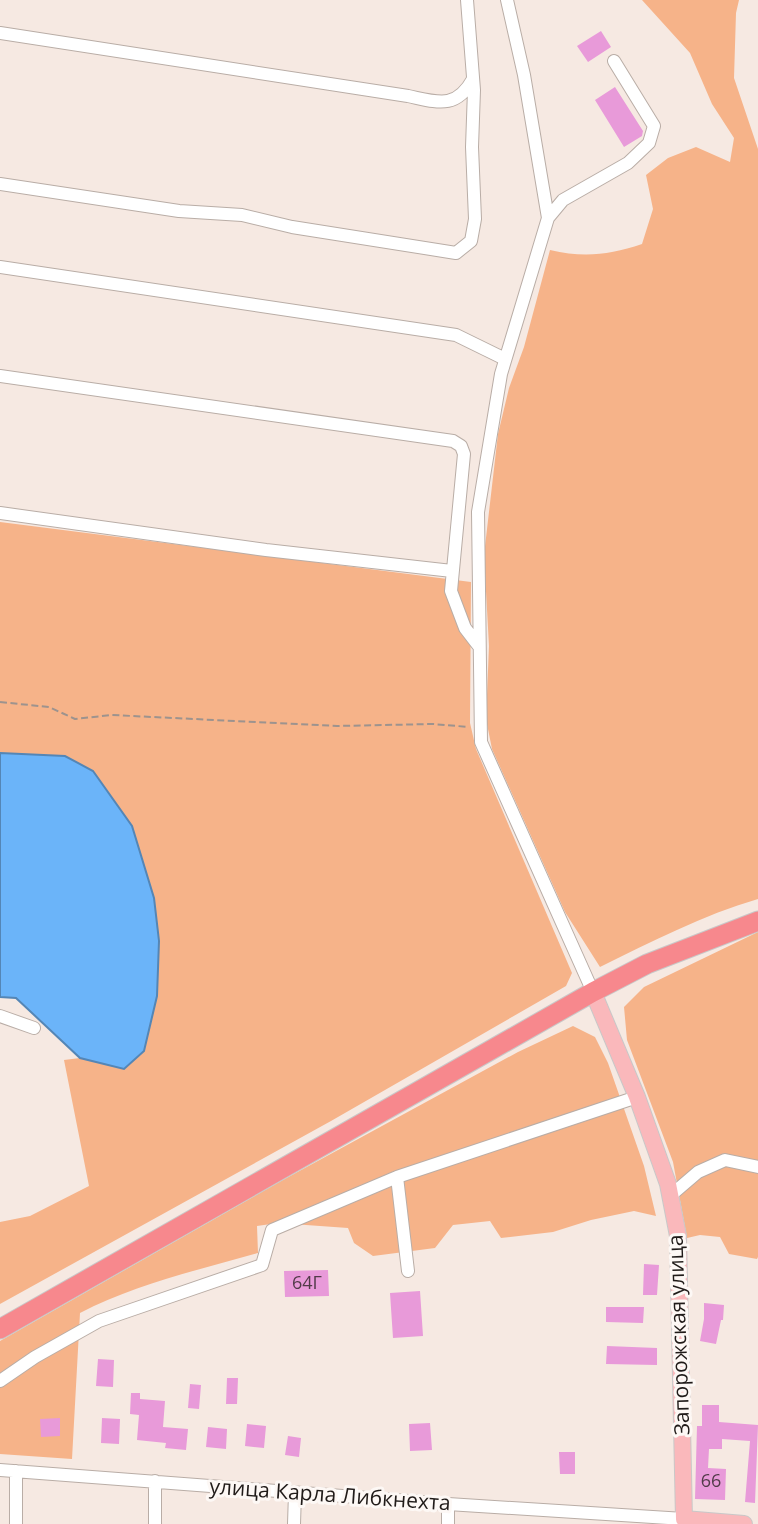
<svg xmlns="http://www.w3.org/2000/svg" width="758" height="1524" font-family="'Open Sans',sans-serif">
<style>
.green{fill:#f6b389}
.water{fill:#6bb4f9;stroke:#5486b6;stroke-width:2}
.building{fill:#e89ad9}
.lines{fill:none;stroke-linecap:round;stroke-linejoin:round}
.minor-casing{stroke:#b9ada6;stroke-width:14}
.major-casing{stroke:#c9c8c8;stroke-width:18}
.highway-casing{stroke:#c9c8c8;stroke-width:21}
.path{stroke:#9d938e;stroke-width:2;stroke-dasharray:7 3.5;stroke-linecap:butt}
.minor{stroke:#fff;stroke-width:12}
.major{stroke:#fab8bb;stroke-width:16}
.highway{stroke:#f7888d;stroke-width:19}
.labels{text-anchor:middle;stroke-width:6;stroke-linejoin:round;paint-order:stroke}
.number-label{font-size:18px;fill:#523b49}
.street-label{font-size:21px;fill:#201b19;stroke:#fdf8f5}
</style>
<rect width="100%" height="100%" fill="#f6e9e2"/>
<path class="green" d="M 642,0 L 739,0 L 736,13 L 734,78 L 758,149 L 758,899 C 703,915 651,942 600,967 L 565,912 L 492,749 L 486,719 L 489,646 L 484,555 L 498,434 L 509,388 L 524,347 L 550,250 C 584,258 609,255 642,244 L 653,209 L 646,175 L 668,158 L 696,147 L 730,162 L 734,138 L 712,104 L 690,53 Z
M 0,522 L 471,582 L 470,723 L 476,749 L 572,973 L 566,986 L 331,1121 L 0,1304 L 0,1222 L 30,1216 L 89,1186 L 64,1060 L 80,1058 L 124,1069 L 65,756 L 0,753 Z
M 758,932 L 758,1257 L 757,1259 L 729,1254 L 720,1237 L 700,1235 L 687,1238 L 673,1162 L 627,1040 L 624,1007 L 644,987 Z
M 573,1026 L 595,1037 L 608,1063 L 644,1166 L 656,1216 L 634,1211 L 591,1220 L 553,1232 L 501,1238 L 490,1221 L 453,1225 L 435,1248 L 373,1256 L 354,1243 L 348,1228 L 278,1223 L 257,1226 L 258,1253 C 198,1270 136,1284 80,1313 L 72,1459 L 0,1454 L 0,1341 L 281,1181 L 518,1052 Z"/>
<path class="water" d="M 0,753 L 65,756 L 93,771 L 132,826 L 154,898 L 159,941 L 157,996 L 144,1051 L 124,1069 L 80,1058 L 16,998 L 0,997 Z"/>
<path class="building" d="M 601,31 L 611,47 L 588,62 L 577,46 Z
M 615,87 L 643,131 L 642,136 L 624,147 L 595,100 Z
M 644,1264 L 659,1265 L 657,1295 L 643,1295 Z
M 328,1270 L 329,1296 L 285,1297 L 284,1271 Z
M 420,1291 L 423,1336 L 393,1338 L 390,1293 Z
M 704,1303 L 724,1305 L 723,1320 L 721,1320 L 716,1344 L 700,1341 L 704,1319 Z
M 606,1307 L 644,1307 L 643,1323 L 606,1322 Z
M 607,1346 L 657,1348 L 657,1365 L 606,1364 Z
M 98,1359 L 114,1360 L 113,1387 L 96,1386 Z
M 227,1378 L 238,1378 L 237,1404 L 226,1404 Z
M 190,1384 L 201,1385 L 199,1409 L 188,1408 Z
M 131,1393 L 140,1393 L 140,1399 L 165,1401 L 163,1427 L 188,1429 L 186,1450 L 165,1448 L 166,1443 L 137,1440 L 139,1415 L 130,1414 Z
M 702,1405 L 719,1405 L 719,1422 L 758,1425 L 755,1503 L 745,1502 L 750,1441 L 722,1439 L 722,1449 L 709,1449 L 708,1468 L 726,1469 L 725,1500 L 695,1499 L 697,1426 L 702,1426 Z
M 60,1418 L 60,1436 L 41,1437 L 40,1419 Z
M 102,1418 L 120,1419 L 119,1444 L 101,1443 Z
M 430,1423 L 432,1450 L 410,1451 L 409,1424 Z
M 247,1424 L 266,1426 L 264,1448 L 245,1446 Z
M 208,1427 L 227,1429 L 226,1449 L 206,1447 Z
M 288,1436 L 301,1438 L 299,1457 L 285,1455 Z
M 559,1452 L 575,1452 L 575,1474 L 560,1474 Z"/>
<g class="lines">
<defs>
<path id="minor" d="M 507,0 L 524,75 L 548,218 L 501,374 L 478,512 L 481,742 L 593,992
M 0,33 L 408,96 C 437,102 456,110 473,79
M 0,184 L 179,211 L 242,215 L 292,227 L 456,253 L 471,241 L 475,219 L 472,147 L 474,90 L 467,0
M 548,218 L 563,200 L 628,163 L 649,143 L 654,126 L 614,61
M 0,267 L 456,335 L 505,359
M 0,376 L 453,441 L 461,446 L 464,454 L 451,591 L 465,628 L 478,645
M 0,513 L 266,550 L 452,571
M 0,1016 L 34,1028
M 397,1177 L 408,1271
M 670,1196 L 698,1172 L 725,1160 L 758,1167
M 0,1381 L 35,1357 L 99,1321 L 262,1265 L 272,1230 L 397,1177 L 637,1097
M 0,1470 L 448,1504 L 684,1519 L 684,1524
M 16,1524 L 16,1471
M 155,1524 L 155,1481
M 294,1524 L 295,1493
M 448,1524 L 448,1504"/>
<path id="major" d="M 593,992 L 637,1097 L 668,1184 L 678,1236 L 684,1519 L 744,1524"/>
<path id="highway" d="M 0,1329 L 593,992 L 647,964 L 758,921"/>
</defs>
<use href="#minor" class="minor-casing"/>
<use href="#major" class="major-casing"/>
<use href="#highway" class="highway-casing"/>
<path class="path" d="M 0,702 L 49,707 L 75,719 L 112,715 L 337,726 L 433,724 L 469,727"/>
<use href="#minor" class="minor"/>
<use href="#major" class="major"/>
<use href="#highway" class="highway"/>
</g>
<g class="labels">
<g class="number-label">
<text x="307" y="1289">64Г</text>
<text x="711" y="1487">66</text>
</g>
<g class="street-label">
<text transform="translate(679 1335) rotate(-92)" y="7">Запорожская улица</text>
<text transform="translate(330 1495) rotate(4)" y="7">улица Карла Либкнехта</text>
</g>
</g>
</svg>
